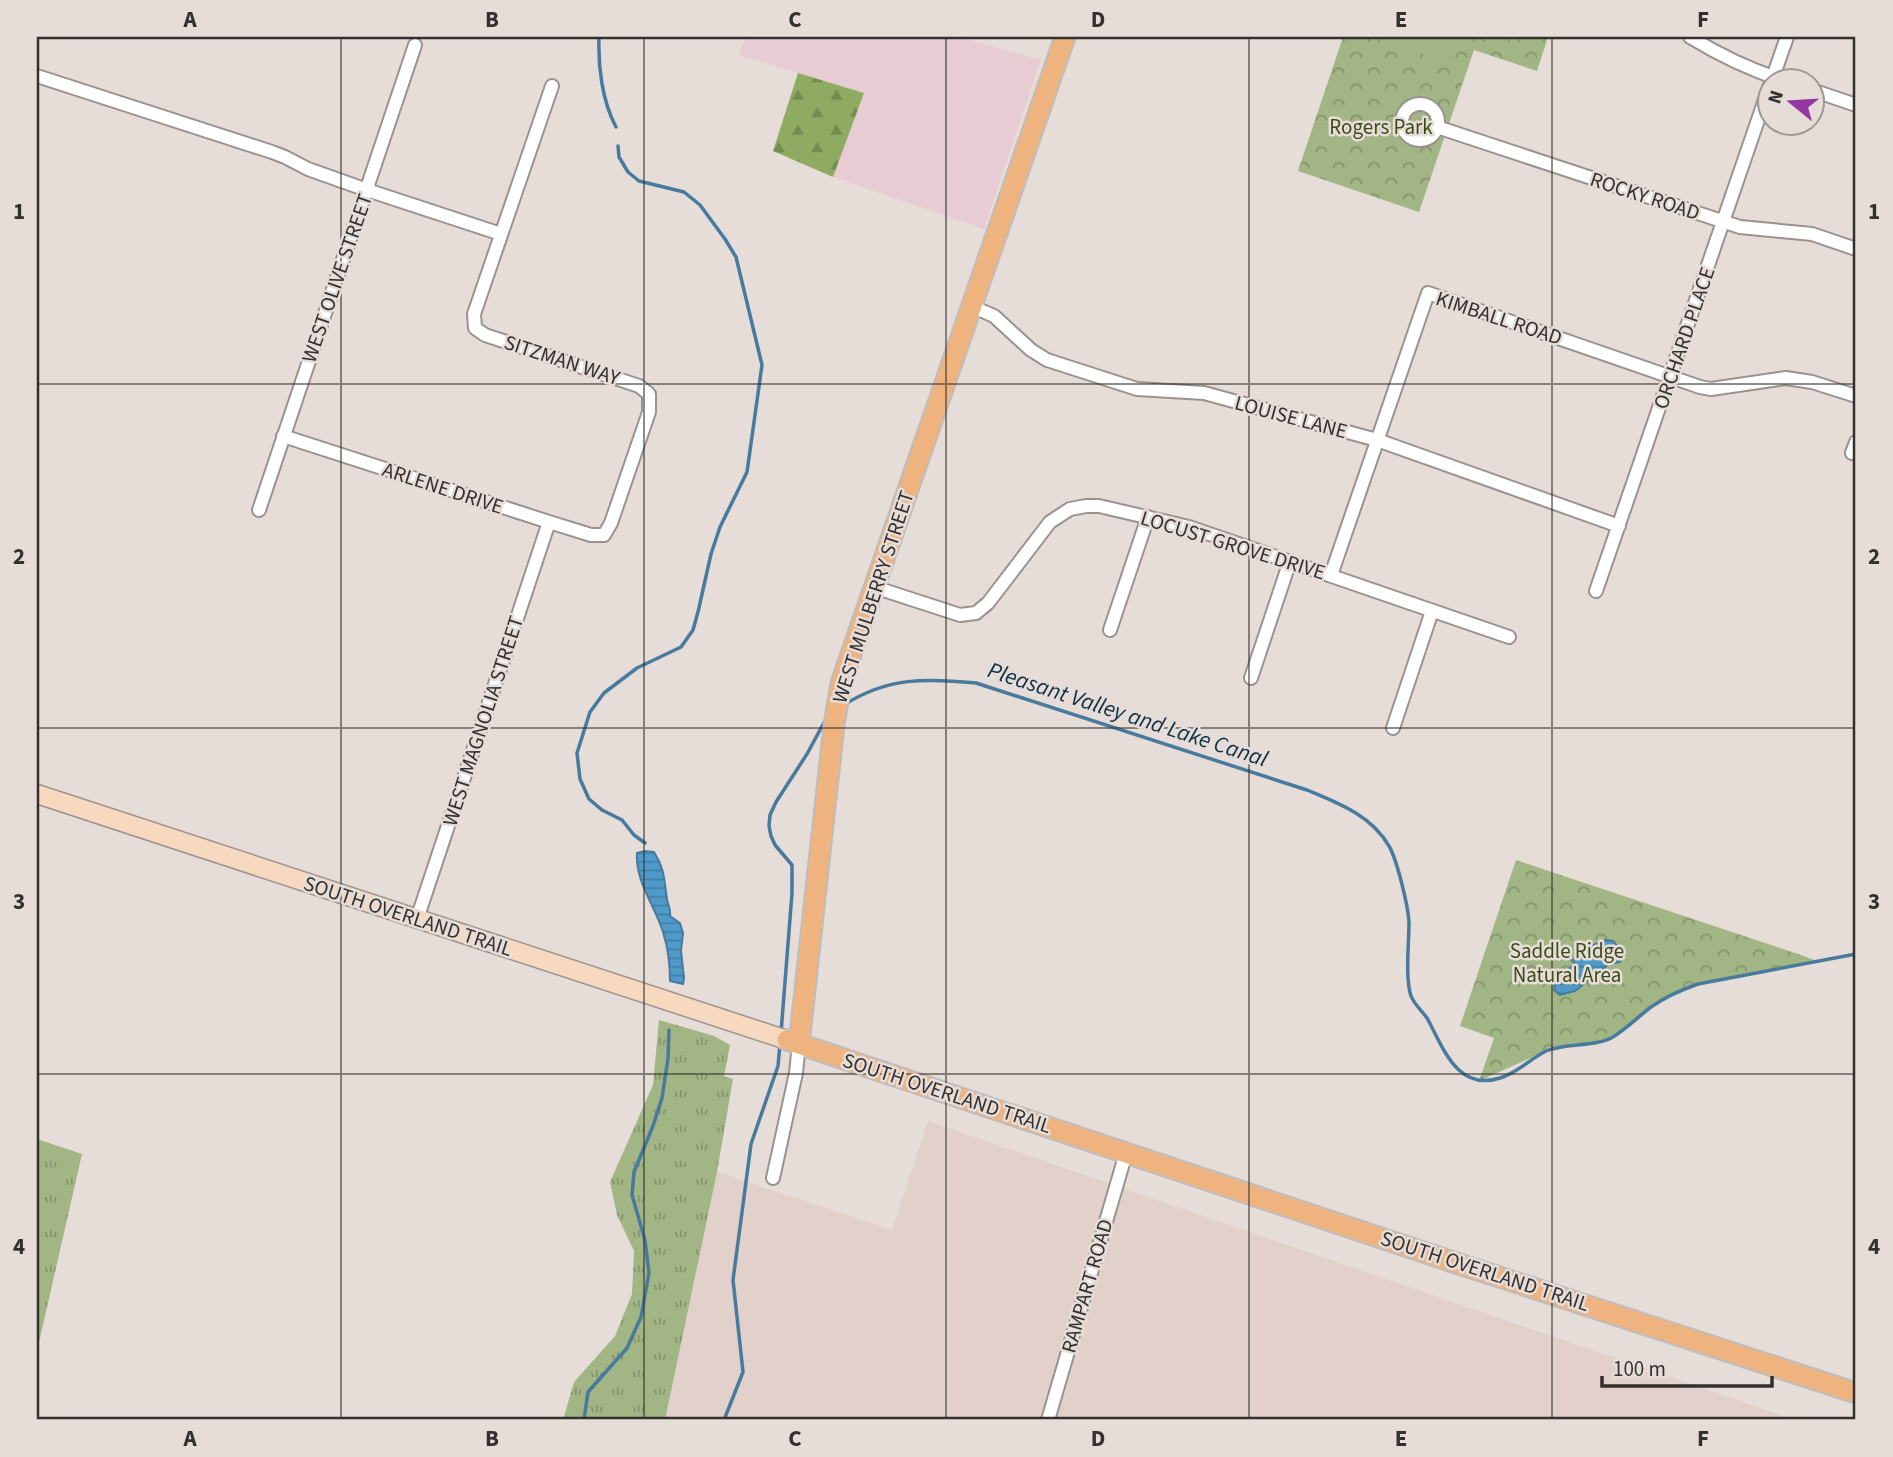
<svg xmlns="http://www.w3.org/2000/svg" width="1893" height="1457" font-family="'Source Sans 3',sans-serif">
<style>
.commercial{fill:#e7cdd3}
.built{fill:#e2d1ca}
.grass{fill:url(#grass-tufts)}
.forest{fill:url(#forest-firs)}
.park{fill:url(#park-crowns)}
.pitch{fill:#a1b684}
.water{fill:url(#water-rules);stroke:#477a9c;stroke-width:2}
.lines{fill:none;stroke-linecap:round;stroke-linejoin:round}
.stream{stroke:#477a9c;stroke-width:3.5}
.street-casing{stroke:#9b928e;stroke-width:16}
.secondary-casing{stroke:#9b928e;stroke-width:21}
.primary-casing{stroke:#bebdbc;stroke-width:23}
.street{stroke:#fff;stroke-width:12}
.secondary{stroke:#f7d9bf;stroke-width:18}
.primary{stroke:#eeb37f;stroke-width:19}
.grid{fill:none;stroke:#33302e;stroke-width:2;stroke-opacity:0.55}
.labels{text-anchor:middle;stroke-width:5;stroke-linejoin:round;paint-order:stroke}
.park-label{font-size:21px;fill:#3a4c16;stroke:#e6ddd9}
.street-label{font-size:21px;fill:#33302e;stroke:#e6ddd9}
.water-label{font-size:23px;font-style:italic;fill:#0e3044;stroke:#e6ddd9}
.neatline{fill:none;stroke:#33302e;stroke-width:2.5}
.grid-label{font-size:23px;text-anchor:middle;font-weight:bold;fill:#33302e}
</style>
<defs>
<pattern id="grass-tufts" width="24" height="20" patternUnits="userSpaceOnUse" patternTransform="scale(1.75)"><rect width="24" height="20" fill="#a1b684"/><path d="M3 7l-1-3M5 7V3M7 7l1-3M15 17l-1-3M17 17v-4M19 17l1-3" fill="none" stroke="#84946c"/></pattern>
<pattern id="forest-firs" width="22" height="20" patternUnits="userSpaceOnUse" patternTransform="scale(1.75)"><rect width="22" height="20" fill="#8fab61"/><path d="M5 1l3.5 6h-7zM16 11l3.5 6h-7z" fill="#758c50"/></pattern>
<pattern id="park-crowns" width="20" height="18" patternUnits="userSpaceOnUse" patternTransform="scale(1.75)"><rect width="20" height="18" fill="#a1b684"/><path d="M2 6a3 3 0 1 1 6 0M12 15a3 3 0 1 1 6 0" fill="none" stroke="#84946c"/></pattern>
<pattern id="water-rules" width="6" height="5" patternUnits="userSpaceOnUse" patternTransform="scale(1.75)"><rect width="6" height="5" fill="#4f9acb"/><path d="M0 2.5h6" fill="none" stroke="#427ea5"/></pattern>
</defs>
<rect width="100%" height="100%" fill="#e6ddd9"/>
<path class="commercial" d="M 745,37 L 959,37 L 1041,60 L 984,229 L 833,177 L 864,93 L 739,55 Z"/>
<path class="built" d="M 928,1121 L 1795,1420 L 665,1420 L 717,1172 L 892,1230 Z"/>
<path class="grass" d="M 659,1020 L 714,1036 L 730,1045 L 724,1076 L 733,1079 L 717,1172 L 665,1420 L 563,1420 L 574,1382 L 615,1336 L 632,1294 L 634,1251 L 617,1215 L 610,1182 L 653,1085 Z
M 37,1139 L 82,1154 L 37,1351 Z"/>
<path class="forest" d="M 798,73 L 864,93 L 833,177 L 773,151 Z"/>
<path class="park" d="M 1343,37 L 1548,37 L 1537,71 L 1474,50 L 1419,212 L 1298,171 Z
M 1516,860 L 1798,954 L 1817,961 L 1698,984 L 1675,993 L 1652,1007 L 1614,1036 L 1600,1042 L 1564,1046 L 1546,1051 L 1479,1081 L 1494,1038 L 1460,1026 Z"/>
<path class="pitch" d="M 1394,37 L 1461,37 L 1449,65 L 1392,41 Z"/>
<path class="water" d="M 645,851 L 654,852 C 665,869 664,880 667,899 C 668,906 671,908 670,916 L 680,923 L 683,933 L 681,951 L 684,978 L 683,984 L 670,981 C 670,964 668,948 663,932 C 655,906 635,881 637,853 Z
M 1605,940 L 1613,941 L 1620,949 L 1618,955 L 1620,962 L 1609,964 L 1575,991 L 1560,995 L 1554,990 L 1555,984 L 1575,963 L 1572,961 L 1581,953 L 1586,954 L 1593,945 Z"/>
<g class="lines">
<path class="stream" d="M 599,37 C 598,66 602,101 616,127
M 618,146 L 619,157 L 628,172 L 639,181 L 684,192 L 700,205 L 725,239 L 736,257 L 762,365 L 747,472 L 720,527 L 711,554 L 698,612 L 693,630 L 681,647 L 637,668 L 604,693 L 590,712 L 577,753 L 580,779 L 589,799 L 602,810 L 622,820 L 634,835 L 645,843
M 844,705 C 887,677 927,678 976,683 L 1307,790 C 1338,803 1371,815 1389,846 C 1397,860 1408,905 1409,922 C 1409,943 1405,978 1411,996 C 1414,1004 1422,1011 1427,1018 C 1443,1047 1457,1092 1500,1078 C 1517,1073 1530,1059 1546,1051 C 1567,1042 1593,1048 1613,1037 C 1626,1029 1638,1017 1651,1007 C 1665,997 1681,990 1698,984 L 1856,954
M 781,1033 L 792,893 L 792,865 L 775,845 L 771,836 L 769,826 L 770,815 L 776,802 L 807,754 L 827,717
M 584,1420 L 588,1392 L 627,1348 L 641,1317 L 649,1273 L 645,1240 L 632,1195 L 634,1172 L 653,1126 L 662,1098 L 668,1059 L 669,1030
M 724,1420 L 743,1372 L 733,1280 L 751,1144 L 778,1066 L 780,1044"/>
<defs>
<path id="street" d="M 1690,37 C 1721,56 1748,69 1782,80
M 37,76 L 272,152 L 285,157 L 308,169 L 367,190 L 501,234
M 1772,80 L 1787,37
M 1812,90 L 1856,105
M1402 122a18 18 0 1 1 36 0a18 18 0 1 1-36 0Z
M 1437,127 L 1740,227 L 1812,234 L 1856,249
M 971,306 L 994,316 L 1031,350 L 1047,360 L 1137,389 L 1204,393 L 1377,440 L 1619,526
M 283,436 L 549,522 L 591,535 L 604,535 L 611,523 L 649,412 L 649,394 L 639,386 L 485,335 L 475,328 L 474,314 L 552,86
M 1852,453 L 1856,442
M 259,510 L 415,45
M 1331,575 L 1428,293 L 1700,387 L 1711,389 L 1786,378 L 1812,382 L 1856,396
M 874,587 L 960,615 L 976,613 L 988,603 L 1050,522 L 1070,509 L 1086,506 L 1099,506 L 1189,527 L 1509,637
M 1596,591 L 1770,85
M 1110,630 L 1148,517
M 1251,678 L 1290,561
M 1393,728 L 1432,611
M 417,919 L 549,522
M 773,1178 L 796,1073 L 799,1044
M 1048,1420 L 1126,1153"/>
<path id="secondary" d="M 37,794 L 787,1040"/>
<path id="primary" d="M 787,1040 L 1453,1262 L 1856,1393
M 799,1044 L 834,725 L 841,683 L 1065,37"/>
</defs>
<use href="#street" class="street-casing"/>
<use href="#secondary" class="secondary-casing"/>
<use href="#primary" class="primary-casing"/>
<use href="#street" class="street"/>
<use href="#secondary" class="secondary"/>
<use href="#primary" class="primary"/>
</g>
<path class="grid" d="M 341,37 L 341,1420M 644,37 L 644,1420M 946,37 L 946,1420M 1249,37 L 1249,1420M 1552,37 L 1552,1420M 37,384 L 1856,384M 37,728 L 1856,728M 37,1074 L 1856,1074"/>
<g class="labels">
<g class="park-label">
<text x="1381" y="134">Rogers Park</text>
<text x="1567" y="958">Saddle Ridge<tspan x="1567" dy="24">Natural Area</tspan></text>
</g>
<g class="street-label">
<text transform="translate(1645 196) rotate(18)" y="7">ROCKY ROAD</text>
<text transform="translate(337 278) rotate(-71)" y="7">WEST OLIVE STREET</text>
<text transform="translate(1499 318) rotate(18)" y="7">KIMBALL ROAD</text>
<text transform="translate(1684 338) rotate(-71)" y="7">ORCHARD PLACE</text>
<text transform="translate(562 360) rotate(18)" y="7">SITZMAN WAY</text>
<text transform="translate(1291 417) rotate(15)" y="7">LOUISE LANE</text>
<text transform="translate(443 488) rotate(18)" y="7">ARLENE DRIVE</text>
<text transform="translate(1233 545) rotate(17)" y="7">LOCUST GROVE DRIVE</text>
<text transform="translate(873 597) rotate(-72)" y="7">WEST MULBERRY STREET</text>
<text transform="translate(483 721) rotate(-72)" y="7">WEST MAGNOLIA STREET</text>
<text transform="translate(408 916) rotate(18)" y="7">SOUTH OVERLAND TRAIL</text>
<text transform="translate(947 1093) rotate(18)" y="7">SOUTH OVERLAND TRAIL</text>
<text transform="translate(1485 1271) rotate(18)" y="7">SOUTH OVERLAND TRAIL</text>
<text transform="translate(1087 1286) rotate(-74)" y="7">RAMPART ROAD</text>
</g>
<g class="water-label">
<text transform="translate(1128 714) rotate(18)" y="8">Pleasant Valley and Lake Canal</text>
</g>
</g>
<rect width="1893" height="1457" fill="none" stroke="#e6ddd9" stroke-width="77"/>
<g transform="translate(1791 102) rotate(288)"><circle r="33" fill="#e6ddd9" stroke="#9e9895" stroke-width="2"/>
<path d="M0-5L12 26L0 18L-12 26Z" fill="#9538a2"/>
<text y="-10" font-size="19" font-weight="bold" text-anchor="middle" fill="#33302e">N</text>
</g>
<path d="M1602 1376v10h170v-10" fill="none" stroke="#33302e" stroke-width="3.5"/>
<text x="1613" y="1376" font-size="21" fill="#33302e" stroke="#e6ddd9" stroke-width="5" paint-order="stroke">100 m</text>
<rect x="38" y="38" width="1816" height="1380" class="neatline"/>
<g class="grid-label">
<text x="190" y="27">A</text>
<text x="492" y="27">B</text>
<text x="795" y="27">C</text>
<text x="1098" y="27">D</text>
<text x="1401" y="27">E</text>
<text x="1703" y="27">F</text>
<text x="19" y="219">1</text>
<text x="1874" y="219">1</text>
<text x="19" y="564">2</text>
<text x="1874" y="564">2</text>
<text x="19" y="909">3</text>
<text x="1874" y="909">3</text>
<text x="19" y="1254">4</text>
<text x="1874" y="1254">4</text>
<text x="190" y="1446">A</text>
<text x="492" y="1446">B</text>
<text x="795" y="1446">C</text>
<text x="1098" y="1446">D</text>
<text x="1401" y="1446">E</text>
<text x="1703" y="1446">F</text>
</g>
</svg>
